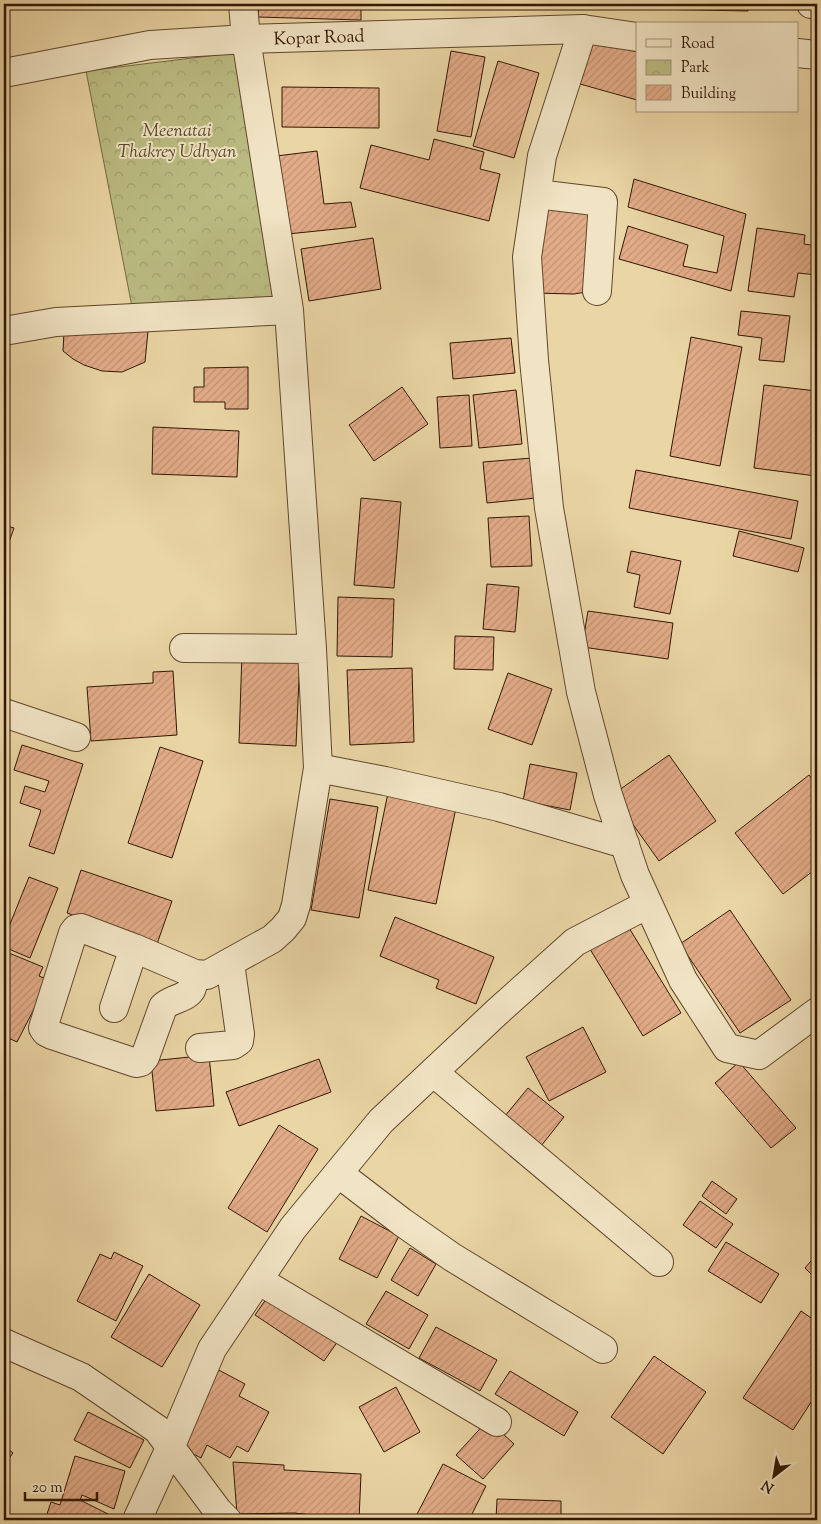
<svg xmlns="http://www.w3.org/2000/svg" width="821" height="1524" font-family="'Sorts Mill Goudy',serif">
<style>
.park{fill:url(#park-crowns);stroke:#766a44}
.building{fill:url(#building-hatch);stroke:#321705}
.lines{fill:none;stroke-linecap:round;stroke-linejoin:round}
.minor-casing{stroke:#60462d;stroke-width:30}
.tertiary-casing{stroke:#60462d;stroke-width:30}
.minor{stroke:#f1e4c4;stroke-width:28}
.tertiary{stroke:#f1e4c4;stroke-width:28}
.labels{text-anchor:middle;stroke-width:4;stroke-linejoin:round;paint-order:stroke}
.street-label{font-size:18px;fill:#321705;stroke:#f1e4c4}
.park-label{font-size:18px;font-style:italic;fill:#5b492a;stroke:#f1e4c4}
</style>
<defs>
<pattern id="park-crowns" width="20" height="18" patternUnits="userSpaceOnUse" patternTransform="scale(1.25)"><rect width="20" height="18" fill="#bbbc82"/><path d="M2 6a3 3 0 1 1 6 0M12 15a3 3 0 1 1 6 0" fill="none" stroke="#a1a16f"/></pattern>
<pattern id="building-hatch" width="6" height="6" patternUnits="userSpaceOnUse" patternTransform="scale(1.25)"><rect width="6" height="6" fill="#e3ac88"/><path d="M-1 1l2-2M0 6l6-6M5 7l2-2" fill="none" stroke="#c39374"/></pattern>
</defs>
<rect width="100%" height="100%" fill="#ead5a4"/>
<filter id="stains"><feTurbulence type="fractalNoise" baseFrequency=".004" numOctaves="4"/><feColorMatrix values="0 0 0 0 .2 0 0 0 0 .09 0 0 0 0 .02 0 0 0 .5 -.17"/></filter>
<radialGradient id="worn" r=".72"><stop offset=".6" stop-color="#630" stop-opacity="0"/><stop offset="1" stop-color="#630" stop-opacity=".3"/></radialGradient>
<path class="park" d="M 241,52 L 277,308 L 133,312 L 86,71 Z"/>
<path class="building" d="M 259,4 L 361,4 L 361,20 L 258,17 Z
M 442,4 L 504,4 L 442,9 Z
M 650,4 L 748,4 L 748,11 L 650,9 Z
M 592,40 L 637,52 L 637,100 L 580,84 Z
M 451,51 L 485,57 L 471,137 L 437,131 Z
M 498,61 L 539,73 L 514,158 L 473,146 Z
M 282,87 L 379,88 L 379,128 L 282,127 Z
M 434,139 L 484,152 L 480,169 L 500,174 L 489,221 L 360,188 L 371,145 L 429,160 Z
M 317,151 L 324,204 L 351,202 L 356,227 L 278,235 L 268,157 Z
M 634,179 L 746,214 L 731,291 L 619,259 L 628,226 L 688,245 L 683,266 L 717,273 L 724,236 L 628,207 Z
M 544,202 L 595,206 L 592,291 L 574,294 L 533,293 Z
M 757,228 L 805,235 L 804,244 L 817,246 L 817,275 L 798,273 L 794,297 L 748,291 Z
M 373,238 L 381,289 L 309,301 L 301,249 Z
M 741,311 L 790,316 L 784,362 L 759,360 L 762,338 L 738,335 Z
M 148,331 L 145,362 L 122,372 L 102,371 L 84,365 L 73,359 L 63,351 L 64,332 Z
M 691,337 L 742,347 L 720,466 L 670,456 Z
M 511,338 L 515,373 L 453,379 L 450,343 Z
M 248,367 L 248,409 L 225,409 L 225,402 L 194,402 L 194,387 L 204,387 L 204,368 Z
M 764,385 L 817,391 L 817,465 L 816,476 L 754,468 Z
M 402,387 L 428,424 L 374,461 L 349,425 Z
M 516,390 L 522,444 L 479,448 L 473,395 Z
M 469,395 L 472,446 L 440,448 L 437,397 Z
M 153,427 L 239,431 L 237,477 L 152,474 Z
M 532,458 L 536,498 L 487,503 L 483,462 Z
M 636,470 L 798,501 L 791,539 L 629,508 Z
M 361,498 L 401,502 L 394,588 L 354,585 Z
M 529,516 L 532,566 L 491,567 L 488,518 Z
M 4,525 L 14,528 L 4,556 Z
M 739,531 L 804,548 L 798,572 L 733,556 Z
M 631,551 L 681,561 L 670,614 L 634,607 L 640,575 L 627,572 Z
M 487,584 L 519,587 L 515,632 L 483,629 Z
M 338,597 L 394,599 L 392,657 L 337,656 Z
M 588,611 L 673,623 L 668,659 L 582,647 Z
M 455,636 L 494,637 L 493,670 L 454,669 Z
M 242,652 L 300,655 L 296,746 L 239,743 Z
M 412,668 L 414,742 L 350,745 L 347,670 Z
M 173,671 L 177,735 L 91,741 L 87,687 L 153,683 L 153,672 Z
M 508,673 L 552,689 L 532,745 L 488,729 Z
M 22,745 L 83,764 L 54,854 L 29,846 L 41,810 L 20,803 L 25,786 L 45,792 L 49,781 L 14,770 Z
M 160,747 L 203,761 L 172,858 L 128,843 Z
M 669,755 L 716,821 L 659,861 L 612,795 Z
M 530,764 L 577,773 L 570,810 L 523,801 Z
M 809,775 L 817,786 L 817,868 L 783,894 L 735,833 Z
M 389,788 L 457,803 L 436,904 L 368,890 Z
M 330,799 L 378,807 L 359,918 L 311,910 Z
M 81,870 L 172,901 L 157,944 L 67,913 Z
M 29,877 L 58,888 L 30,958 L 4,947 L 4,939 Z
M 730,910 L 791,1000 L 740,1033 L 680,944 Z
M 395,917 L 494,957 L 476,1004 L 436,988 L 439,980 L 380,956 Z
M 623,918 L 681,1013 L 643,1036 L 585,941 Z
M 4,951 L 43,967 L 39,976 L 49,980 L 17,1042 L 4,1036 Z
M 583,1027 L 606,1072 L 549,1101 L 526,1057 Z
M 209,1055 L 214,1106 L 156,1111 L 151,1061 Z
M 319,1059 L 331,1092 L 239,1126 L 226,1092 Z
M 739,1062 L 796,1128 L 771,1148 L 715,1083 Z
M 528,1088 L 564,1117 L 541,1146 L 505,1116 Z
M 279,1125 L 318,1149 L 267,1232 L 228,1208 Z
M 712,1181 L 737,1199 L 726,1214 L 702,1196 Z
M 700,1201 L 733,1224 L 716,1248 L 683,1225 Z
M 361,1216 L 399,1236 L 377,1278 L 339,1259 Z
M 726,1242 L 779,1274 L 761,1303 L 708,1271 Z
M 410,1248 L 436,1264 L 418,1296 L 391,1280 Z
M 114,1252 L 143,1266 L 116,1321 L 77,1301 L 100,1254 L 111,1259 Z
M 817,1254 L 817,1280 L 805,1268 Z
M 149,1274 L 200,1305 L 162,1367 L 111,1337 Z
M 386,1291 L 428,1315 L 409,1349 L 366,1324 Z
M 269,1295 L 338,1341 L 324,1361 L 255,1315 Z
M 801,1311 L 817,1322 L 817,1393 L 793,1430 L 743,1398 Z
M 436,1327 L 497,1360 L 480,1391 L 419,1358 Z
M 654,1356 L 706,1392 L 663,1454 L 611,1417 Z
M 215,1368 L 245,1384 L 239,1396 L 269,1412 L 248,1452 L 237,1446 L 230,1458 L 207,1445 L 201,1458 L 175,1444 Z
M 510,1371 L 578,1412 L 564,1436 L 495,1394 Z
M 396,1387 L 420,1432 L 384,1452 L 359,1407 Z
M 88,1412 L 144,1440 L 130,1468 L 74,1440 Z
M 488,1420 L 514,1444 L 483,1479 L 456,1455 Z
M 4,1446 L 13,1453 L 4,1465 Z
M 75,1456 L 125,1471 L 114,1509 L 82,1495 L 80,1500 L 112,1516 L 110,1520 L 45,1520 L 51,1502 L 60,1505 Z
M 233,1462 L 284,1465 L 284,1470 L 361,1474 L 359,1520 L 294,1513 L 237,1514 Z
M 443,1464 L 486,1486 L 469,1520 L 414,1520 Z
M 497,1499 L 561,1501 L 561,1520 L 496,1520 Z"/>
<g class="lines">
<defs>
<path id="minor" d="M 243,4 L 246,39 L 289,310 L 312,649 L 318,768 L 385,781 L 499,807 L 625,844
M 811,4 L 817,5
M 583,29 L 542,156 L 527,257 L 534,360 L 549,508 L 581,692 L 608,795 L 635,875 L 683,980 L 727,1048 L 759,1055 L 817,1012
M 537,194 L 603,202 L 597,291
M 4,331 L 56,322 L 289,310
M 184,648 L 312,649
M 4,713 L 76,737
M 195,974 C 194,979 193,986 191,990 C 185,999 170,999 163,1007 L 145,1057 L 141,1062 L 136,1063 L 52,1035 L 46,1032 L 43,1028 L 73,933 L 76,929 L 81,928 L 134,948 L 195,974 L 207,975 L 272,939 L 283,929 L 292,918 L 296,905 L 318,768
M 114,1008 L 134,948
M 200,1048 L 233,1045 L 239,1041 L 240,1034 L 230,963
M 433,1072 L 659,1262
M 338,1173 L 402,1222 L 452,1257 L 603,1349
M 258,1280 L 497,1422
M 4,1343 L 81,1377 L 157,1429 L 218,1511 L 227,1520
M 137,1520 L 170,1448 L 212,1349 L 293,1228 L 381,1121 L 497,1012 L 575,942 L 648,904"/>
<path id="tertiary" d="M 797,53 L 817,55
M 4,73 L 150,45 L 246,39 L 583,29 L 637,37"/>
</defs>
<use href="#minor" class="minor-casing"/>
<use href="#tertiary" class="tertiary-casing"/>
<use href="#minor" class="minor"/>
<use href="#tertiary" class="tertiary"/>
</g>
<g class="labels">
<g class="street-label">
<text transform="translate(319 37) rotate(-2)" y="6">Kopar Road</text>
</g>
<g class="park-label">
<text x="177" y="136">Meenatai<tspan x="177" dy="21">Thakrey Udhyan</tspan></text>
</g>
</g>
<rect width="821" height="1524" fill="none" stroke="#ead5a4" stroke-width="20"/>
<rect x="5" y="5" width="811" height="1514" fill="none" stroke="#321705" stroke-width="2.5"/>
<rect x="10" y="10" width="801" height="1504" fill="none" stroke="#321705"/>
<rect x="636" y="22" width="162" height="90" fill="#f1e4c4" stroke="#a59278"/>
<rect x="646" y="39" width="25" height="8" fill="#f1e4c4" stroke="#a59278"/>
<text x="681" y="48" font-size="15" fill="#321705">Road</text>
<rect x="646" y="60" width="25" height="15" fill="url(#park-crowns)" stroke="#a59278"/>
<text x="681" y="72" font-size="15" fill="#321705">Park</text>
<rect x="646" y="85" width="25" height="15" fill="url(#building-hatch)" stroke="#a59278"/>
<text x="681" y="98" font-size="15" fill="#321705">Building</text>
<g transform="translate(774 1476) rotate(211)" stroke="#f1e4c4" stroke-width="4" paint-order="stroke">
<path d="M0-4L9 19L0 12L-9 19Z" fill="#321705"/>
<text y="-8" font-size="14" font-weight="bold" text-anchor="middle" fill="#321705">N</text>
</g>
<path d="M25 1492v8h72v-8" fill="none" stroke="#321705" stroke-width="2.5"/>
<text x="32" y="1492" font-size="15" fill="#321705" stroke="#f1e4c4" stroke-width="4" paint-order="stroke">20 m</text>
<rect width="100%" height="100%" filter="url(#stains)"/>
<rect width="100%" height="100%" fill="url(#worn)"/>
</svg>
